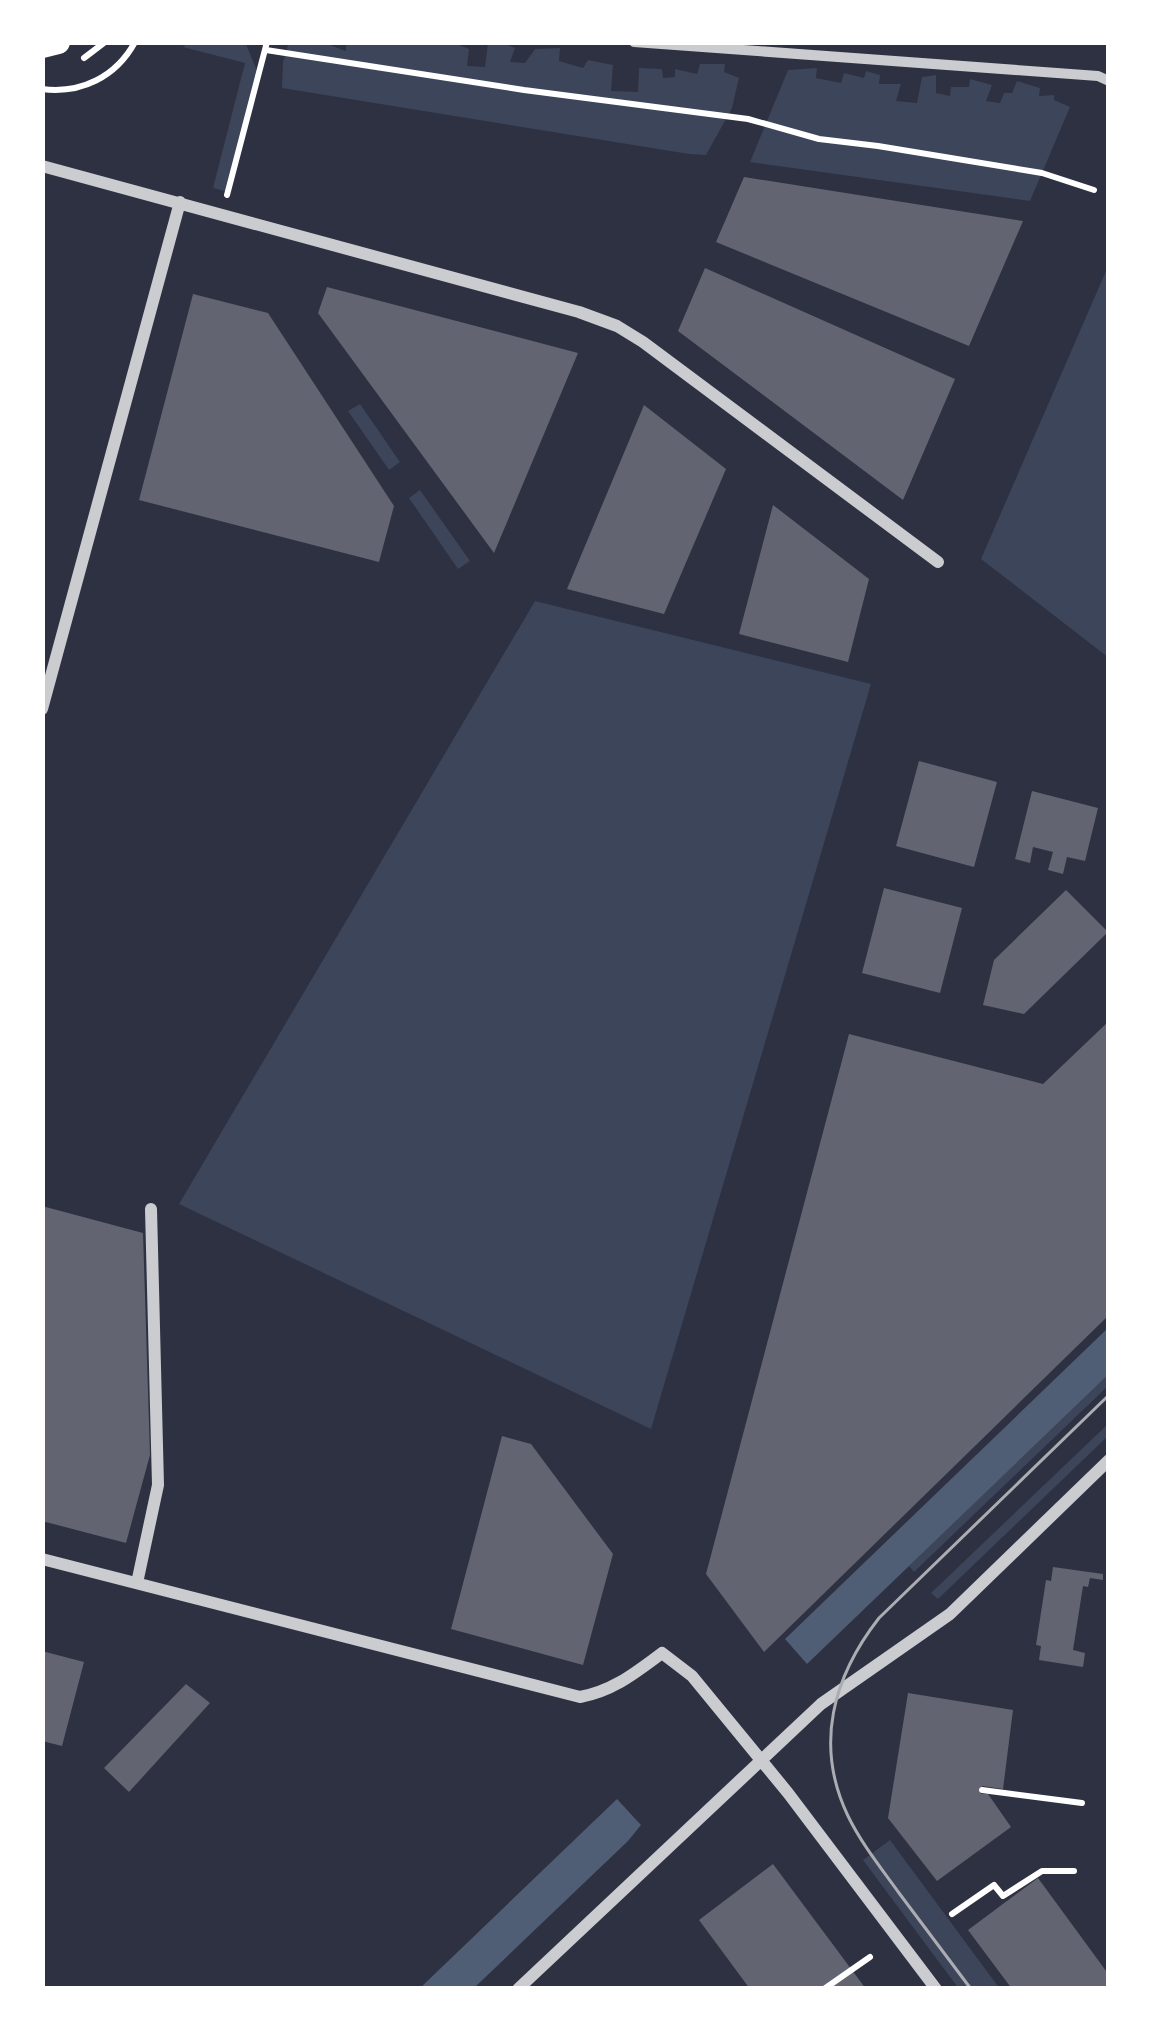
<svg xmlns="http://www.w3.org/2000/svg" width="1151" height="2031" font-family="'Exo 2',sans-serif">
<style>
.green{fill:#3c4559}
.water{fill:#4f5d75}
.building{fill:#626471}
.lines{fill:none;stroke-linecap:round;stroke-linejoin:round}
.path{stroke:#fff;stroke-width:6}
.pedestrian{stroke:#caccd0;stroke-width:10}
.minor{stroke:#caccd0;stroke-width:12}
.secondary{stroke:#fff;stroke-width:24}
.tram{stroke:#abadb3;stroke-width:3}
</style>
<rect width="100%" height="100%" fill="#2d3142"/>
<path class="green" d="M 190,42 L 245,42 L 258,73 L 228,192 L 213,188 L 245,63 L 183,47 Z
M 289,42 L 322,42 L 346,51 L 346,42 L 451,42 L 469,49 L 467,66 L 485,67 L 488,42 L 500,42 L 515,48 L 510,62 L 525,63 L 535,49 L 560,48 L 559,61 L 583,68 L 588,60 L 613,65 L 611,91 L 638,92 L 639,68 L 662,69 L 663,78 L 675,77 L 675,69 L 697,74 L 700,64 L 725,64 L 724,72 L 739,78 L 732,108 L 706,155 L 689,154 L 282,88 L 283,62 Z
M 817,68 L 816,78 L 841,83 L 844,73 L 864,78 L 866,71 L 880,75 L 879,84 L 901,84 L 896,101 L 917,103 L 922,77 L 936,75 L 936,93 L 950,96 L 951,87 L 969,87 L 970,79 L 992,85 L 986,101 L 1000,103 L 1004,93 L 1012,93 L 1017,81 L 1040,88 L 1039,96 L 1054,95 L 1054,100 L 1070,107 L 1030,201 L 750,162 L 788,70 Z
M 1109,264 L 1109,658 L 981,559 Z
M 360,404 L 400,462 L 389,470 L 348,411 Z
M 420,490 L 470,561 L 458,569 L 409,498 Z
M 535,601 L 871,684 L 651,1429 L 179,1204 Z
M 1109,1374 L 1109,1385 L 914,1572 L 909,1566 Z
M 1109,1423 L 1109,1435 L 938,1599 L 931,1593 Z
M 890,1840 L 1000,1989 L 959,1989 L 863,1860 Z"/>
<path class="water" d="M 1109,1327 L 1109,1374 L 807,1664 L 785,1639 Z
M 617,1799 L 641,1825 L 628,1841 L 473,1989 L 419,1989 Z"/>
<path class="building" d="M 744,177 L 1023,221 L 969,346 L 716,242 Z
M 705,268 L 955,379 L 903,500 L 678,331 Z
M 327,287 L 578,353 L 494,553 L 318,313 Z
M 193,294 L 268,313 L 394,506 L 379,562 L 139,500 Z
M 644,405 L 726,469 L 664,614 L 567,589 Z
M 773,505 L 869,579 L 848,662 L 739,634 Z
M 919,761 L 997,782 L 974,867 L 896,846 Z
M 1032,791 L 1098,808 L 1085,861 L 1067,857 L 1063,874 L 1048,870 L 1053,852 L 1033,847 L 1030,863 L 1015,859 Z
M 884,888 L 962,908 L 940,993 L 862,973 Z
M 1066,890 L 1108,932 L 1024,1014 L 983,1005 L 994,960 Z
M 1109,1021 L 1109,1315 L 764,1652 L 706,1574 L 849,1034 L 1043,1084 Z
M 42,1206 L 143,1233 L 150,1455 L 126,1543 L 42,1521 Z
M 502,1436 L 531,1444 L 613,1554 L 583,1665 L 451,1629 Z
M 1053,1567 L 1103,1574 L 1103,1580 L 1090,1578 L 1088,1587 L 1083,1586 L 1073,1650 L 1085,1653 L 1083,1667 L 1039,1660 L 1041,1646 L 1036,1645 L 1046,1580 L 1051,1581 Z
M 42,1651 L 84,1662 L 62,1746 L 42,1741 Z
M 186,1684 L 210,1703 L 129,1792 L 104,1768 Z
M 908,1693 L 1013,1710 L 1003,1789 L 982,1786 L 981,1794 L 988,1794 L 1011,1827 L 937,1881 L 888,1818 Z
M 773,1864 L 866,1989 L 750,1989 L 699,1920 Z
M 1038,1878 L 1109,1975 L 1109,1989 L 1012,1989 L 968,1930 Z"/>
<g class="lines">
<path class="path" d="M 266,50 L 524,90 L 748,119 L 819,139 L 878,146 L 1042,173 L 1094,190
M 84,58 L 105,42
M 42,89 C 81,94 116,77 135,42
M 227,195 L 267,42
M 982,1790 L 1082,1803
M 952,1914 L 994,1885 L 1003,1896 L 1042,1871 L 1074,1871
M 824,1989 L 870,1957"/>
<path class="pedestrian" d="M 634,42 L 1098,76 L 1109,81"/>
<path class="minor" d="M 42,166 L 579,312 L 617,326 L 643,342 L 938,562
M 42,709 L 180,202
M 42,1559 L 580,1697 C 613,1691 635,1673 662,1653 L 692,1676 L 788,1793 L 936,1989
M 137,1583 L 158,1485 L 151,1209
M 518,1989 L 821,1704 L 950,1614 L 1109,1460"/>
<path class="secondary" d="M 42,46 L 58,42"/>
<path class="tram" d="M 971,1989 C 947,1957 923,1925 899,1893 C 881,1868 861,1843 848,1816 C 814,1745 833,1677 879,1618 L 1109,1395"/>
</g>
<rect width="1151" height="2031" fill="none" stroke="#ffffff" stroke-width="90"/>
</svg>
